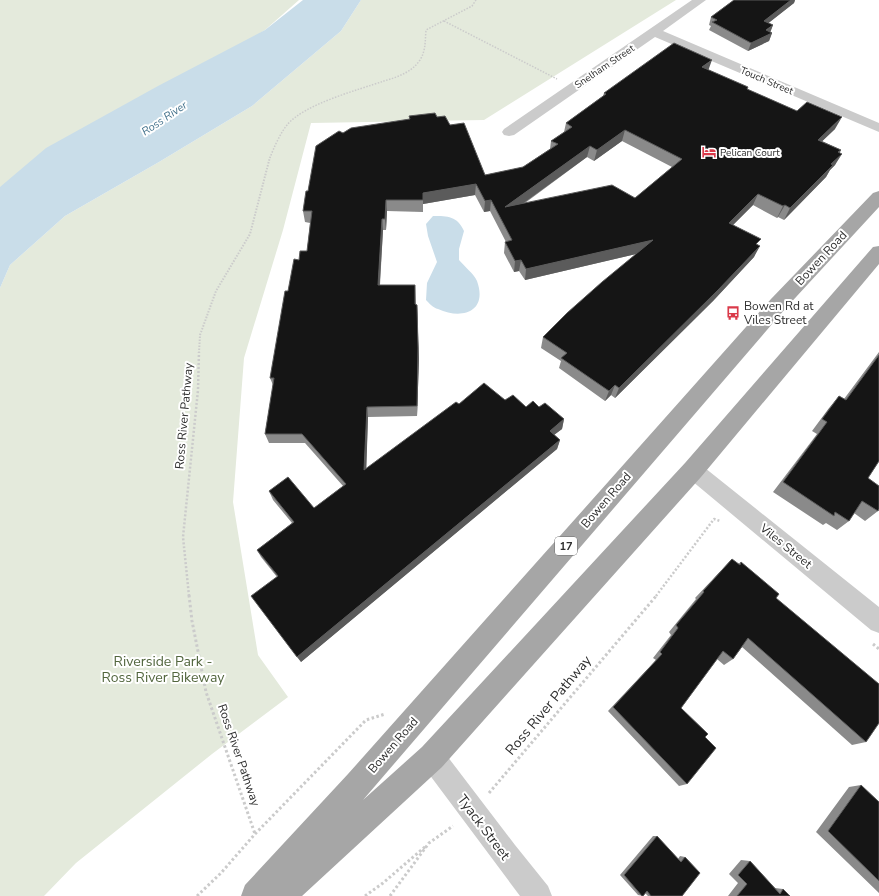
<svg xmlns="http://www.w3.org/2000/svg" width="879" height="896" font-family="'Nunito Sans',sans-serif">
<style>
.green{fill:#e4eadc}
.water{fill:#c9dde9}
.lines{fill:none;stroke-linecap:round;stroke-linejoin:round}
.path-far3{stroke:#cbcbcb;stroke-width:1.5;stroke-dasharray:1.5 1.5;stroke-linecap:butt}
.path-far2{stroke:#cbcbcb;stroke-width:2;stroke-dasharray:1.5 1.5;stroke-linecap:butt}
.path-far1{stroke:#cbcbcb;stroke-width:2.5;stroke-dasharray:2 2;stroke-linecap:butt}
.path{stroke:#cbcbcb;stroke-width:3;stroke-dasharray:2.5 2.5;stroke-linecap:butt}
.street{fill:#cbcbcb;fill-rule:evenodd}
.primary{fill:#a6a6a6;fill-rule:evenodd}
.wall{fill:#8a8a8a;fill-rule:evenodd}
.shaded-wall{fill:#5b5b5b}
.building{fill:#151515;stroke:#5b5b5b;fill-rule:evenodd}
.labels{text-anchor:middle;stroke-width:4;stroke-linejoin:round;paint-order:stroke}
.far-street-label{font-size:10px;fill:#2e2e2e;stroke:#fff}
.far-poi-label{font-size:10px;fill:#2e2e2e;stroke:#fff;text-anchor:start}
.far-water-label{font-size:11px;font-style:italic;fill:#41708a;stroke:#fff}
.shield{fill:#fff;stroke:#6d6d6d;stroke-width:1}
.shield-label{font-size:11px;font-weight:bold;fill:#2e2e2e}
.street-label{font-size:12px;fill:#2e2e2e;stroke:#fff}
.poi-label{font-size:12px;fill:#2e2e2e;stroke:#fff;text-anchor:start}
.near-park-label{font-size:14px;fill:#52663e;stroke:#fff}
.near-street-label{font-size:14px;fill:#2e2e2e;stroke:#fff}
</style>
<rect width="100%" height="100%" fill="#fff"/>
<path class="green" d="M 0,0 L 299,0 L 265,30 L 0,196 Z
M 361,0 L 676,0 L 484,120 L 311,123 L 283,230 L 244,358 L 233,502 L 258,655 L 288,697 L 212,754 L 76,863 L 44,896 L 0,896 L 0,288 L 10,265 L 65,216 L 159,162 L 252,106 L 341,31 Z"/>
<path class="water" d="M 303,0 L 361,0 L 341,31 L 252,106 L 159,162 L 65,216 L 10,265 L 0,288 L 0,187 L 46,148 L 158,86 L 265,30 Z
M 433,216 C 448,216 457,216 464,231 L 459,249 L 459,260 C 464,266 474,274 477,281 C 488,312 462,320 438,309 C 433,308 429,303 426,300 L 427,283 L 437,262 L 428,236 L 426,224 Z"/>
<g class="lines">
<path class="path-far3" d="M 444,21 L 557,79
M 270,158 C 273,149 281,132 287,125 C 304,104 358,90 384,81 C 398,77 412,72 420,60 C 426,50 425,41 426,30 L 472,6 L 476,0"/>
<path class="path-far2" d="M 199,353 L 200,335 L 216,291 L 250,234 L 270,157"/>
<path class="path-far1" d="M 189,596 L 183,537 L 198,390 L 199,352
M 656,596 L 714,519 L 720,521"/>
<path class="path" d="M 189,595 L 192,621 L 206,692 L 255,834
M 873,644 L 879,649
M 489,793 L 657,595
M 197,896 L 221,873 L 255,834 L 366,720 L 385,714
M 365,896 L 383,883 L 426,846
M 390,896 L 429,843 L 453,826"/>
<path class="street" d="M 692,0 L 706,0 L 663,31 L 879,123 L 879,132 L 655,37 L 514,135 L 509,136 L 504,135 L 502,132 L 504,129 Z
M 693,461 L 700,464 L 879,607 L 879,633 L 871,630 L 686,476 L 683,470 L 686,464 Z
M 432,744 L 441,748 L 515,845 L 548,886 L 552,896 L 520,896 L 423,766 L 419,757 L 423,748 Z"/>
<path class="primary" d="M 879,191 L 879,207 L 785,309 L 363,800 L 422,747 L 685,463 L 873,247 L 879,246 L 879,264 L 701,477 L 442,767 L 302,896 L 241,896 L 245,885 L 348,774 L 771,299 L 873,193 Z"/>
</g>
<path class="wall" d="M 734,0 L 795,0 L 794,3 L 768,23 L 773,25 L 770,32 L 772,33 L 769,41 L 748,51 L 709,30 L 711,26 L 709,25 L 711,17 Z
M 709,70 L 747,89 L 835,129 L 822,141 L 841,150 L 835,165 L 830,170 L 826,177 L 784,220 L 778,217 L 777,218 L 753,205 L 733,225 L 758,245 L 754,257 L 713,301 L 615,398 L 611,395 L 605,401 L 559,368 L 561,361 L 541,348 L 543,337 L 636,254 L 525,280 L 519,271 L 514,272 L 504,253 L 505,242 L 506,242 L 490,211 L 484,212 L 475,195 L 423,204 L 423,212 L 387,211 L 386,230 L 383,230 L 380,285 L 415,285 L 416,304 L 419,359 L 417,416 L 368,417 L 366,469 L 459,404 L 505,400 L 526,407 L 539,407 L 564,419 L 562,429 L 554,435 L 560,440 L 557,449 L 301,662 L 277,577 L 261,557 L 257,550 L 292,523 L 273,500 L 269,491 L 314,508 L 343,486 L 305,443 L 269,443 L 265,434 L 273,385 L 270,378 L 288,291 L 299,260 L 307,251 L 310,223 L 305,222 L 303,211 L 308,191 L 343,133 L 409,119 L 409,116 L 437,117 L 450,125 L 485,175 L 523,167 L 550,149 L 551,141 L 564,132 L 566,123 L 603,96 L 604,93 ZM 622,141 L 672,167 L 635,198 L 525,203 L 587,157 L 594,161 Z
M 879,352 L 879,461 L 868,478 L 878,511 L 865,521 L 854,513 L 849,521 L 837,530 L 826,523 L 823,525 L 773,492 L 817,434 L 812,431 L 829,408 L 839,396 L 844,399 Z
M 732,559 L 738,564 L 741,562 L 776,598 L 866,742 L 852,745 L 742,647 L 733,659 L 724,665 L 717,659 L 681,708 L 705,737 L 687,784 L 679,786 L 608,711 L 656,660 L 653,658 L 671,635 L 669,632 L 696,599 L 695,598 Z
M 861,785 L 879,802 L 879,893 L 816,832 L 849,787 Z
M 653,836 L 657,836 L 678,859 L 680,856 L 685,857 L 682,896 L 648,896 L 645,893 L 643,896 L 638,895 L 620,875 Z
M 741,860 L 750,861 L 775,888 L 783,889 L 790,896 L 728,896 L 738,883 L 729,874 Z"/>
<path class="shaded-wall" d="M 791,0 L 795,0 L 794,3 L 761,29 L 764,21 Z
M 773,25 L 770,33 L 772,33 L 769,41 L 748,51 L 751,43 Z
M 712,60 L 708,71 L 702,67 Z
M 842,117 L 835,129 L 812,151 L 818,140 Z
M 625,130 L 622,141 L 594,161 L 597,150 Z
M 590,146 L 587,157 L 503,218 L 505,207 Z
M 841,150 L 834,161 L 842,154 L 835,165 L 830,170 L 826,177 L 784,220 L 790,208 Z
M 476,184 L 475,195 L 423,204 L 423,212 L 423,193 Z
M 758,194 L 753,205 L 724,234 L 729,223 Z
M 386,200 L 387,211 L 386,230 L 385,219 Z
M 491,200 L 490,211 L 484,212 L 485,201 Z
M 785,205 L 778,217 L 777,218 L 783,206 Z
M 382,219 L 383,230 L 379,296 L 378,285 Z
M 653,240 L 649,251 L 525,280 L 526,269 Z
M 760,246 L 754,257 L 713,301 L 615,398 L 619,388 Z
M 521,260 L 519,271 L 514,272 L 515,261 Z
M 417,305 L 419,359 L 417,416 Z
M 615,385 L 611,395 L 605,401 L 609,391 Z
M 367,407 L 368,417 L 366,479 L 364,470 Z
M 564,419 L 562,429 L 547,440 L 550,431 Z
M 560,440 L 557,449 L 301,662 L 297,657 Z"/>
<path class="building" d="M 734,0 L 791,0 L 764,21 L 773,25 L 766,30 L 772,33 L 751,43 L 712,22 L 717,20 L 711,17 Z
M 674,43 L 712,60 L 702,67 L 748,87 L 747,89 L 797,111 L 807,102 L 842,117 L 818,140 L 841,150 L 838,152 L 842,154 L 831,164 L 833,165 L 790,208 L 785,205 L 783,206 L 758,194 L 729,223 L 761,239 L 756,244 L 760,246 L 718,290 L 619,388 L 615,385 L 609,391 L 561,358 L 567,353 L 543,337 L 567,313 L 602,282 L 653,240 L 526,269 L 521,260 L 515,261 L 505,242 L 512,240 L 491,200 L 485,201 L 476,184 L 423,193 L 423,200 L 386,200 L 385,219 L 382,219 L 378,285 L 415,285 L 415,304 L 417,305 L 418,348 L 417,406 L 367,407 L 364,470 L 456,402 L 459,404 L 484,383 L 505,400 L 513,395 L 526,407 L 533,401 L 539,407 L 545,403 L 564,419 L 550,431 L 560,440 L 297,657 L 251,596 L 278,576 L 257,550 L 294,522 L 269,491 L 288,477 L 314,508 L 346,484 L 302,434 L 265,434 L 274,378 L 270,378 L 285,291 L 288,291 L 294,259 L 299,260 L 300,251 L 307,251 L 312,211 L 303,211 L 306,191 L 308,191 L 316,146 L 339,131 L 343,133 L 351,128 L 410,119 L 409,116 L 435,113 L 437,117 L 445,116 L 450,125 L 464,123 L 485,175 L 523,167 L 558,144 L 551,141 L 572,127 L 566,123 L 606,94 L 604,93 ZM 625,130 L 682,159 L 635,198 L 612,185 L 505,207 L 590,146 L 597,150 Z
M 879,355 L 879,461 L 868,478 L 879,486 L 879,509 L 878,511 L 862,501 L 849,521 L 835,512 L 834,516 L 783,482 L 827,422 L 822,419 L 839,396 L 846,400 Z
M 732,559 L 740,565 L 741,562 L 779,594 L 776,598 L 879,684 L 879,723 L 866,742 L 748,638 L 733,659 L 723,651 L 681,708 L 708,734 L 705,737 L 716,748 L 687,784 L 613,707 L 662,654 L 660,652 L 678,628 L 676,625 L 704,592 L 703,591 Z
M 861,785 L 879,802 L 879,881 L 828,831 Z
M 657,836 L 681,862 L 685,857 L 700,873 L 682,896 L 651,896 L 647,891 L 643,896 L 642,896 L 624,875 Z
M 750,861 L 780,894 L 783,889 L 790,896 L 737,896 L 747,884 L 738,875 Z"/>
<defs>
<symbol id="hotel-bare" viewBox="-9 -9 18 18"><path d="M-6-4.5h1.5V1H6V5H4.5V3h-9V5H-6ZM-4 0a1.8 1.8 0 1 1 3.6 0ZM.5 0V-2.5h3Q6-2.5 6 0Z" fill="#da3a4a" stroke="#fff" stroke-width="2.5" paint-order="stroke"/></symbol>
<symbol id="bus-bare" viewBox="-9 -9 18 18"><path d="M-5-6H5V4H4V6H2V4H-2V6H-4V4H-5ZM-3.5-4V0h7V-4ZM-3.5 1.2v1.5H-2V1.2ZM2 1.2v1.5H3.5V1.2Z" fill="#da3a4a" stroke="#fff" stroke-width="2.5" paint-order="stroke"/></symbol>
</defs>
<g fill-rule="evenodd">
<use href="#hotel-bare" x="699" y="142" width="20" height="20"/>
<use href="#bus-bare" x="723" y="303" width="20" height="20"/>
</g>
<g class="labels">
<g class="far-street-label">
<text transform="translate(604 66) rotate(-34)" y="4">Snelham Street</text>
<text transform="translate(767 80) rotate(23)" y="4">Touch Street</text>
</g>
<g class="far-poi-label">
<text x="720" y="156">Pelican Court</text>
</g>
<g class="far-water-label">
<text transform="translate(164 118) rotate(-34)" y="4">Ross River</text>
</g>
<rect class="shield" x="555" y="537" width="22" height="18" rx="3"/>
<g class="shield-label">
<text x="566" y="550">17</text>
</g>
<g class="street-label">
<text transform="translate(821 258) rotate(-47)" y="4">Bowen Road</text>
<text transform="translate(184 416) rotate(-85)" y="4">Ross River Pathway</text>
<text transform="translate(606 500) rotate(-49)" y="4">Bowen Road</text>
<text transform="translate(786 546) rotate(39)" y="4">Viles Street</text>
<text transform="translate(393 745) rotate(-49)" y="4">Bowen Road</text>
<text transform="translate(239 755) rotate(71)" y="4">Ross River Pathway</text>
</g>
<g class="poi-label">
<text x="744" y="310">Bowen Rd at<tspan x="744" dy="14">Viles Street</tspan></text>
</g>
<g class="near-park-label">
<text x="163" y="666">Riverside Park -<tspan x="163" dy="16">Ross River Bikeway</tspan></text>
</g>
<g class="near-street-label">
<text transform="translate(548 705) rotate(-50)" y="5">Ross River Pathway</text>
<text transform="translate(484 827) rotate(53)" y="5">Tyack Street</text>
</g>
</g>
</svg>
